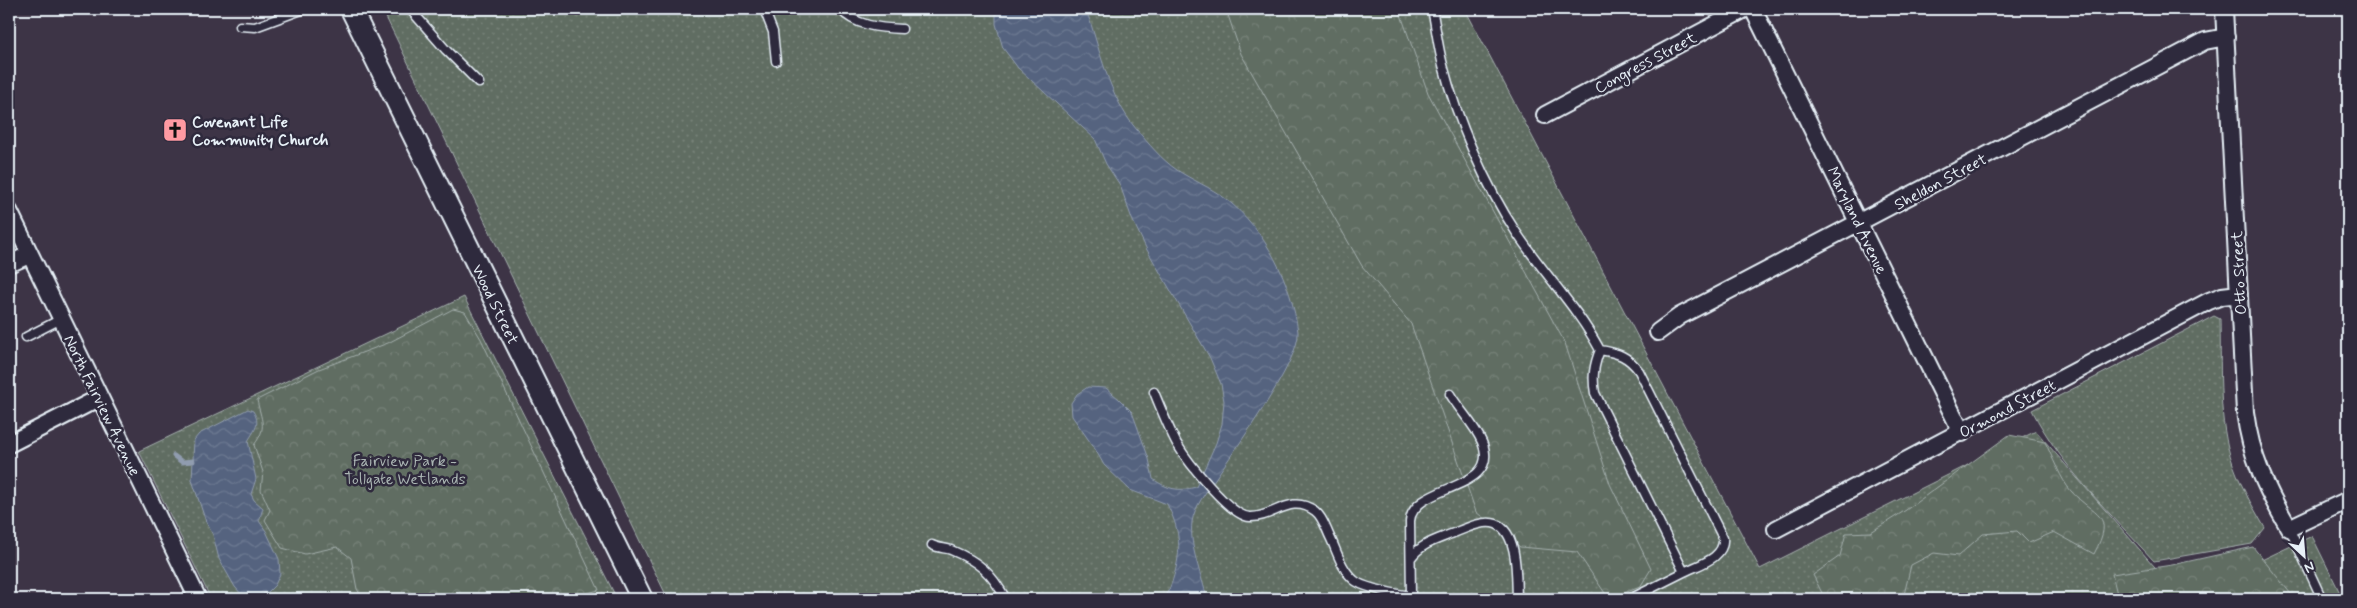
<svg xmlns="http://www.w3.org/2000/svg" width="2357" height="608" font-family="Mynerve,sans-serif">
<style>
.grass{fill:url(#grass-dots);stroke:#a4afad}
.forest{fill:url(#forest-crowns);stroke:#a4afad}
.water{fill:url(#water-waves);stroke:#909caf}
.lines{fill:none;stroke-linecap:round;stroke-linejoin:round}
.stream{stroke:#909caf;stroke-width:5}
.service-casing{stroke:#e8f1f8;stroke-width:11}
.minor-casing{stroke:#e8f1f8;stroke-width:20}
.tertiary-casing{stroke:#e8f1f8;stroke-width:24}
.service{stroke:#2f2a3d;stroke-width:8}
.minor{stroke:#2f2a3d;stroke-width:16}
.tertiary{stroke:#2f2a3d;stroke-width:20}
.labels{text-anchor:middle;stroke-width:5;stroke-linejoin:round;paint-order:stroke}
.street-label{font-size:16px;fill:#e8f1f8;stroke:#2f2a3d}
.poi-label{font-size:16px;font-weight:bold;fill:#e8f1f8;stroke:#2f2a3d;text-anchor:start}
.park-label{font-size:16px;fill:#abb6b4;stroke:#2f2a3d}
</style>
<defs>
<pattern id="grass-dots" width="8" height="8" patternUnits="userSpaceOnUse" patternTransform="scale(1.25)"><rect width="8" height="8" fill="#606d62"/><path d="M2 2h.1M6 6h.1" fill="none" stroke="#778279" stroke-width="1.8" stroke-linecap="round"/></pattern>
<pattern id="forest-crowns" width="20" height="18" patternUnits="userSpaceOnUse" patternTransform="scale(1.25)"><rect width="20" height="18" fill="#606d62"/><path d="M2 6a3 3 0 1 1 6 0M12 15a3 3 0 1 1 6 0" fill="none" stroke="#778279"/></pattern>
<pattern id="water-waves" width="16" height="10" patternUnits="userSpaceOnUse" patternTransform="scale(1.25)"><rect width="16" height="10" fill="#55637f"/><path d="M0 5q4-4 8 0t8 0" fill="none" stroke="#6d7a92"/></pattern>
</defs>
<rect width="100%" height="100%" fill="#3d3446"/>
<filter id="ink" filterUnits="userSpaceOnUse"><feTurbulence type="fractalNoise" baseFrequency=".02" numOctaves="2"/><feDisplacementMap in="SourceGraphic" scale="10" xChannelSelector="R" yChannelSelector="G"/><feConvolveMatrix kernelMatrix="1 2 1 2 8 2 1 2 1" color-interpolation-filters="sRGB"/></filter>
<g filter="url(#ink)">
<path class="grass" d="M 382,9 L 1465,9 L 1760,569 L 2036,431 L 2182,598 L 2312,536 L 2343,599 L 668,599 Z
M 464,297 L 617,599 L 211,599 L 139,451 Z
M 2214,316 L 2220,319 C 2221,362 2218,414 2230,455 C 2238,481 2251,504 2265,528 L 2252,544 L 2154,561 C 2111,514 2061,467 2032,410 Z"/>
<path class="forest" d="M 1226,9 L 1399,9 L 1428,93 L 1565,343 L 1610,484 L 1651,569 L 1640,587 L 1609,599 L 1577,552 L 1520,547 L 1476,512 L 1411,324 L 1362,266 L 1241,54 Z
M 453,309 L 465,312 L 481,339 L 599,590 L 565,599 L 363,599 L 357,589 L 351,558 L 337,547 L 305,554 L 282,548 L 265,520 L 270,510 L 261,490 L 263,472 L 254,445 C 268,427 261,420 257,400 L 319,369 L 388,343 Z
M 2009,435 L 2045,442 C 2052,456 2061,480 2071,491 C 2095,518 2116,512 2094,554 L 2054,532 L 2029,543 L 2017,531 L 1983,534 L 1958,556 L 1934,553 L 1911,565 L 1903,599 L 1825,599 L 1813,575 L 1840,556 L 1846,533 L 1871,532 L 1906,510 Z
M 2253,547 L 2295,599 L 2118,598 L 2112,574 L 2172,565 Z"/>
<path class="water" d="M 996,9 L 1086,9 C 1100,49 1108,96 1137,130 C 1148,143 1162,160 1177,170 C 1192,180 1210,187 1226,199 C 1265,229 1292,283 1298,332 C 1301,360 1233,452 1215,479 C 1207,491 1194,507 1192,522 C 1189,547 1202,575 1207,599 L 1162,599 C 1170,591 1172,582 1175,572 C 1182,546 1179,528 1167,504 L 1130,490 L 1104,465 L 1095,449 L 1072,416 L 1071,403 L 1077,394 L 1088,387 L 1106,388 L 1119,399 L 1132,412 L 1149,459 L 1153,479 C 1167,489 1178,492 1196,487 L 1216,443 L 1222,424 L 1224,401 L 1221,384 L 1210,358 L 1147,250 L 1132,219 L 1120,185 L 1106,164 L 1095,139 L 1018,68 L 1003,48 L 996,24 Z
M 248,409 L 253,411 C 261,424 255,429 248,441 L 256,479 L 251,494 L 254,500 L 263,508 L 259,521 L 266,531 L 279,559 L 280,574 L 275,585 L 268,592 L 258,599 L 249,599 L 243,596 L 235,587 L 219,559 L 213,535 L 206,522 L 192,480 L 194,440 L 199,434 Z"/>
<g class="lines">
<path class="stream" d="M 174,456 L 182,462 L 193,461
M 265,595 L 269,599"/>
<defs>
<path id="service" d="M 410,9 L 446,50 L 479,83
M 764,9 L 773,32 L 776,61
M 840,9 C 855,26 880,28 902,29
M 1432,9 C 1436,27 1438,47 1443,65 C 1457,120 1485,185 1516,232 C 1543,273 1577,307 1600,350 C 1594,365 1592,377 1595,393 L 1684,572 L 1630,599
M 240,26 L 255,27 L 304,9
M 26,337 L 61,319
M 1600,350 C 1618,353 1628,356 1639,371 L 1723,538 C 1725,558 1700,564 1684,572
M 1154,392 C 1161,409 1168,427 1177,444 C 1187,461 1231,517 1250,517 C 1274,518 1290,493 1315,511 C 1323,517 1326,529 1330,537 C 1337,551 1341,569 1354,580 C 1363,588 1398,594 1411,596 L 1412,599
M 2289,528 L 2322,599
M 932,545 C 938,548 945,548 951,550 C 980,562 991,573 1006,599
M 1411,558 C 1421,544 1436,540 1451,534 C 1462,530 1483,519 1496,524 C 1519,533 1516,579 1517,599
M 1411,596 L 1410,521 C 1413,483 1503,492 1482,442 C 1474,424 1460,411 1450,394"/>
<path id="minor" d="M 1753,9 L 1962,433
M 2224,9 L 2245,412 C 2251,457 2266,489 2289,528 L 2348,500
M 1545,115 L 1745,9
M 9,211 L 198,599
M 9,264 L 29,255
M 1658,332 L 1680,316 L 2205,41 L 2226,37
M 9,444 L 99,398
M 1776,529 L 2209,301 L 2222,296 L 2239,294"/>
<path id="tertiary" d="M 351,9 L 642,599"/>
</defs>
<use href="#service" class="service-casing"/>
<use href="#minor" class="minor-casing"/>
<use href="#tertiary" class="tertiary-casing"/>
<use href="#service" class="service"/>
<use href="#minor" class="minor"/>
<use href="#tertiary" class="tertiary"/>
</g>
</g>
<defs>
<symbol id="church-square" viewBox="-11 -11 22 22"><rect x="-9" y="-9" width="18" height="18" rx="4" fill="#ff9aa2" stroke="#2f2a3d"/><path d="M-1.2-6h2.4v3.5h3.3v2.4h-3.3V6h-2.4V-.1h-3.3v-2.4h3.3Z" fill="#111"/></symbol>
</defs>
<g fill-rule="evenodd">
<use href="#church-square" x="161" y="116" width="28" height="28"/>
</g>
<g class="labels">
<g class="street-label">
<text transform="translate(1645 62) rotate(-28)" y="6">Congress Street</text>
<text transform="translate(1940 181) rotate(-28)" y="6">Sheldon Street</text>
<text transform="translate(1858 220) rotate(64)" y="6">Maryland Avenue</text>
<text transform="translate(2238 273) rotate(-93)" y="6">Otto Street</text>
<text transform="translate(496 304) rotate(64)" y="6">Wood Street</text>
<text transform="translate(103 405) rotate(64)" y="6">North Fairview Avenue</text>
<text transform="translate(2007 408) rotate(-28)" y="6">Ormond Street</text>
</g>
<g class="poi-label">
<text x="192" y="127">Covenant Life<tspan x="192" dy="18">Community Church</tspan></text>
</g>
<g class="park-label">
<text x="405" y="466">Fairview Park -<tspan x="405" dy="18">Tollgate Wetlands</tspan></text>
</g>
</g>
<rect width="2357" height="608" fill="none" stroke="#2f2a3d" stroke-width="30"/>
<rect x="15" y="15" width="2327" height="578" fill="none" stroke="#e8f1f8" stroke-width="2" filter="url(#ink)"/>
<g transform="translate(2304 556) rotate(154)" stroke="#2f2a3d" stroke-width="4" paint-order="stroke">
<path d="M0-4L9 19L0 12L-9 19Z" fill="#e8f1f8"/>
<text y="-8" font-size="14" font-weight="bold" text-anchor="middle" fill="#e8f1f8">N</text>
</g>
</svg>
